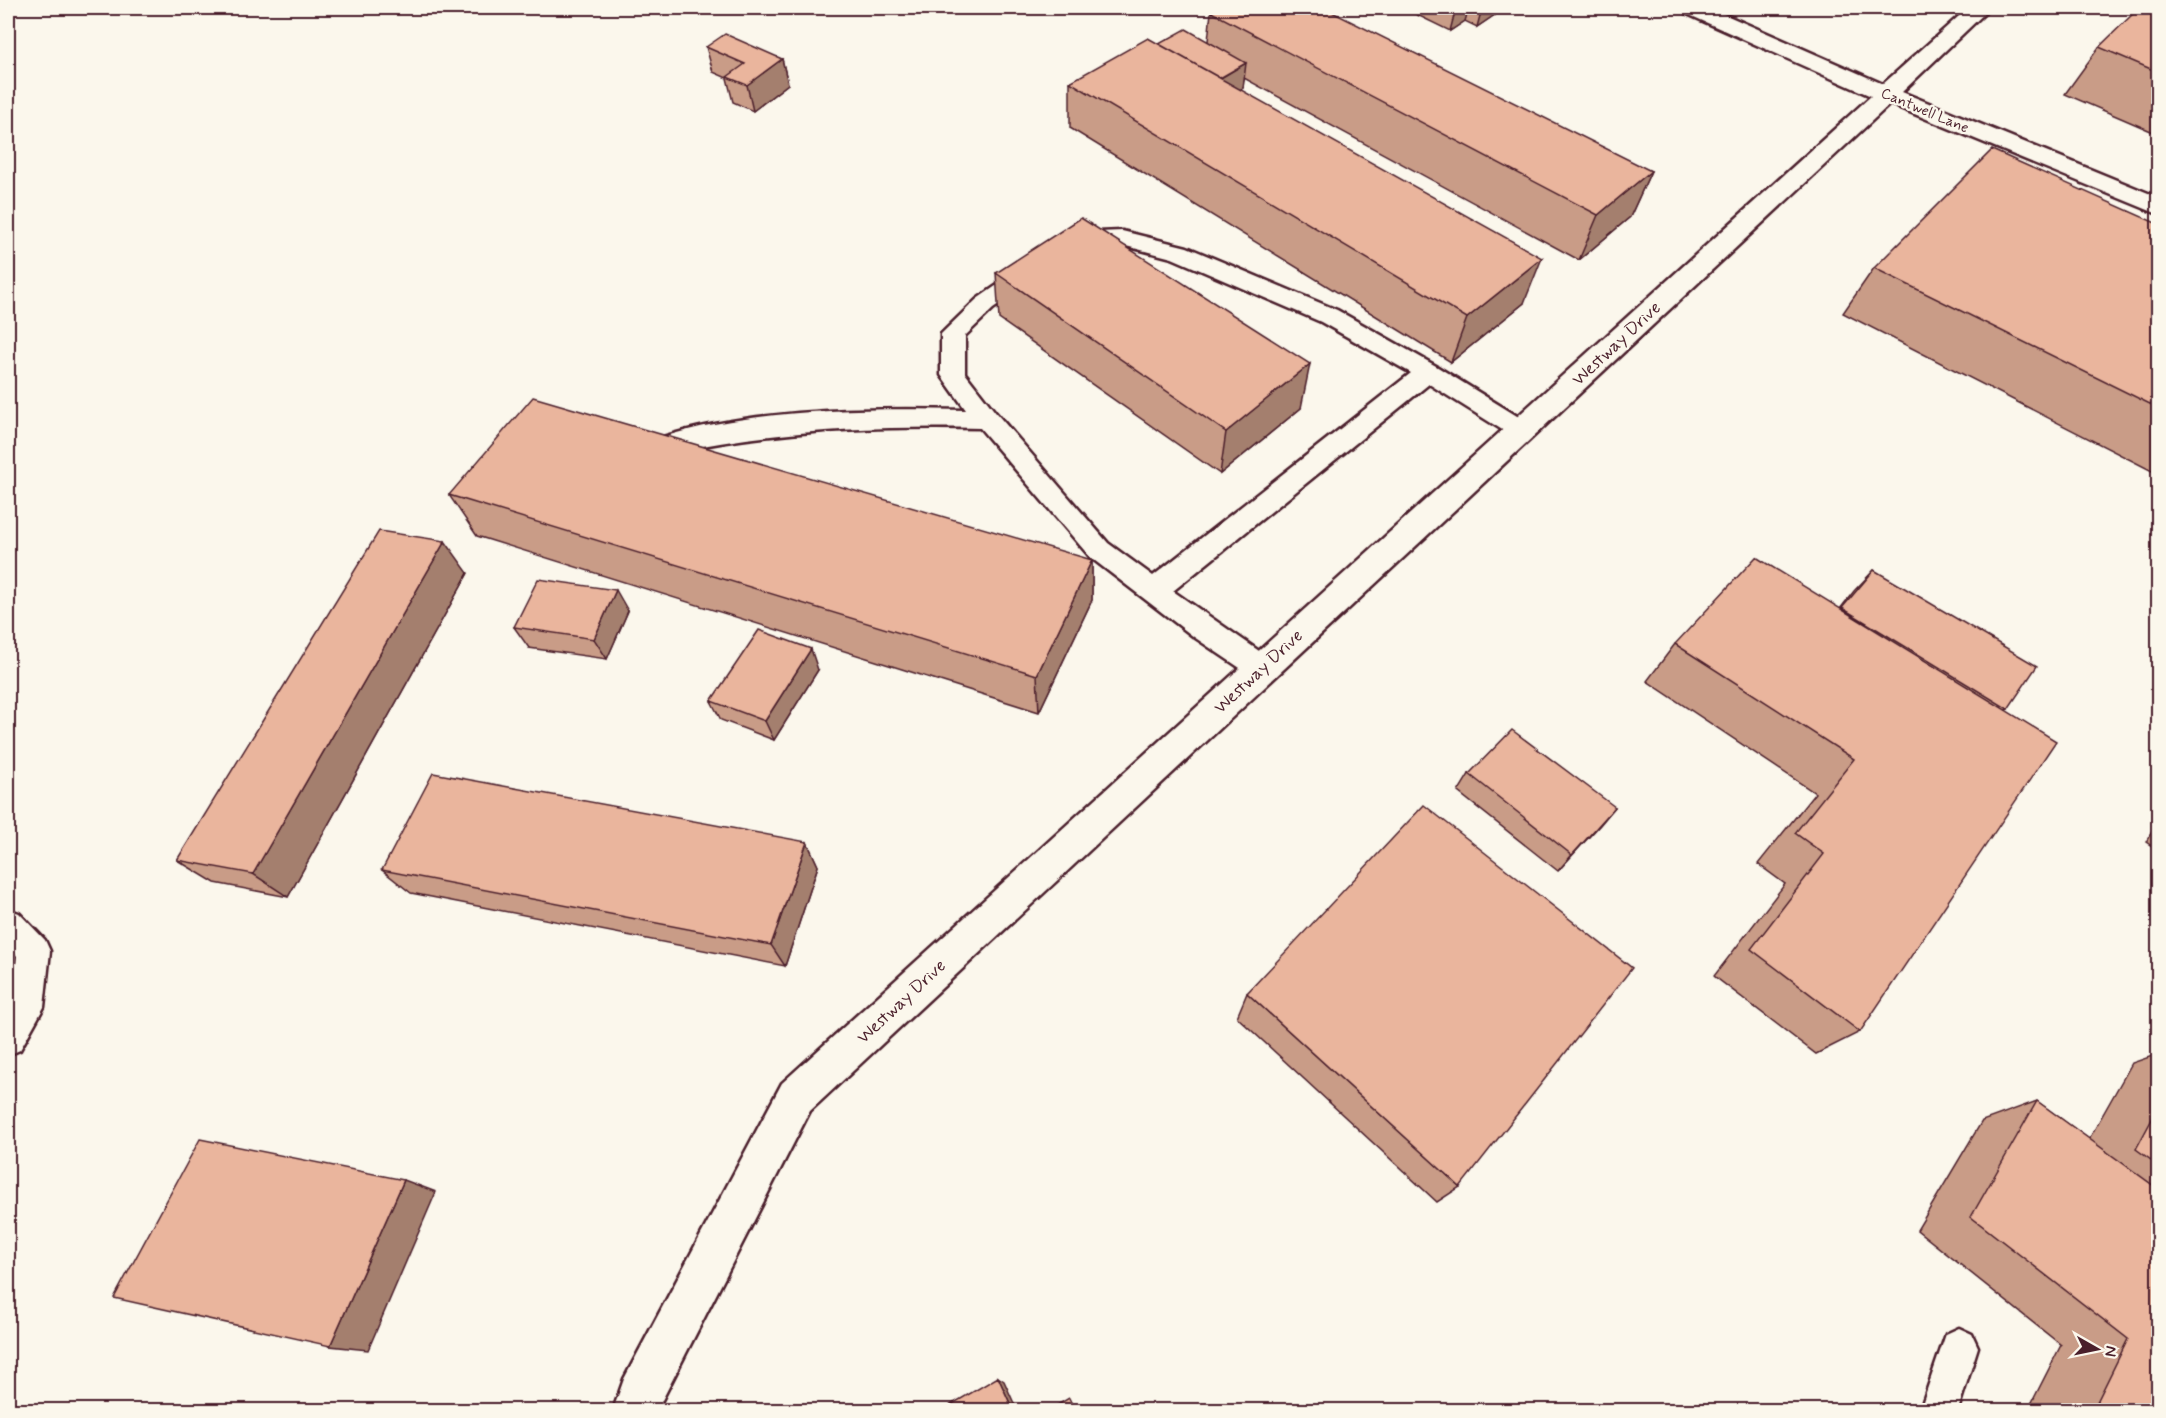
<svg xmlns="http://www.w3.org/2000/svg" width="2166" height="1418" font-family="Mynerve,sans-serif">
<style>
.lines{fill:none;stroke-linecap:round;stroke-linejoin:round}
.lane-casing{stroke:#4a1f2b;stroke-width:5}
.street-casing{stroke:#4a1f2b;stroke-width:5}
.lane{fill:#fbf7ec;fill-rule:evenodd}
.street{fill:#fbf7ec;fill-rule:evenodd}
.wall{fill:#c99c87;stroke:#4a1f2b;stroke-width:1.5}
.shaded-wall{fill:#a47f6e;stroke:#4a1f2b;stroke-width:1.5}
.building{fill:#eab59d;stroke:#4a1f2b;stroke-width:1.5}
.labels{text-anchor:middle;stroke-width:4.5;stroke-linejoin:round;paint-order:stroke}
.far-street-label{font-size:15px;fill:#4a1f2b;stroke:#fbf7ec}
.street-label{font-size:18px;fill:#4a1f2b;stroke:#fbf7ec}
</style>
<rect width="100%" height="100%" fill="#fbf7ec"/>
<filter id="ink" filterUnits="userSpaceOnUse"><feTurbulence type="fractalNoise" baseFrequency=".0167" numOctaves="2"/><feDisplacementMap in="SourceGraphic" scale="12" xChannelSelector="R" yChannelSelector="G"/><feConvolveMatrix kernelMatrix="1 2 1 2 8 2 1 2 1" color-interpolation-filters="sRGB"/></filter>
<g filter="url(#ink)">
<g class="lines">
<defs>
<path id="lane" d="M 1122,231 L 1187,247 L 1337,310 L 1436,366 L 1530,424 L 1533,430 L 1530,436 L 1521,439 L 1512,436 L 1429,384 L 1173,591 L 1272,660 L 1276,668 L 1272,676 L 1262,680 L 1252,676 L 1194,637 L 1090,557 L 980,428 C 876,426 774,430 672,452 L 663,449 L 660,443 L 663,437 C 757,408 869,408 966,410 L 941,375 L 941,334 L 977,299 L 1022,268 L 1030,266 L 1038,268 L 1041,273 L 1038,278 L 993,309 L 965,336 L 965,373 L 996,413 L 1108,543 L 1153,576 L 1411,373 L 1321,322 L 1172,258 L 1122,245 L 1074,247 L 1066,245 L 1063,240 L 1066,235 L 1074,233 Z
M 8,909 L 19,913 L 45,940 L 50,951 L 44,1007 L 20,1050 L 8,1055 C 4,1021 14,990 17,956 L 8,946 Z
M 1959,1328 L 1972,1334 L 1978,1347 L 1958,1410 L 1920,1410 L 1946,1334 Z"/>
<path id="street" d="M 1683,8 L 1710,8 L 1883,84 L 1968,8 L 1990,8 L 1902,92 L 2158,197 L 2158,214 L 1890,104 L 810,1111 L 657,1410 L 613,1410 L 624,1379 L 782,1083 L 1871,96 L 1685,13 Z"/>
</defs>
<use href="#lane" class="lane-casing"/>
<use href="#street" class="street-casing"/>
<use href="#lane" class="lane"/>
<use href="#street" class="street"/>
</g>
<path class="wall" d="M 1403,8 L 1503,8 L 1502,10 L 1477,27 L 1465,21 L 1450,31 Z
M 2158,8 L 2158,134 L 2065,94 L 2099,47 Z
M 1211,12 L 1651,171 L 1630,217 L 1579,260 L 1244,78 L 1243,88 L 1240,90 L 1524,303 L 1451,362 L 1070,128 L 1070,82 L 1159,44 L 1208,41 Z
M 706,47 L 782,59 L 788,84 L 753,111 L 733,102 L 727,78 L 713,72 Z
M 2158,224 L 2158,474 L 1843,313 L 1874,268 Z
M 996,273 L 1301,408 L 1220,474 L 999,319 Z
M 449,495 L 1092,560 L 1092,600 L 1039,712 L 477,536 Z
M 1874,570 L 2008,709 L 2005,710 L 1860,1032 L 1816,1054 L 1714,976 L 1785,884 L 1758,864 L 1815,793 L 1647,681 L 1675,644 L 1840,609 L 1854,591 Z
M 468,573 L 288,897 L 215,883 L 177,860 Z
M 628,611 L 607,659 L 529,648 L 514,627 Z
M 818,670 L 774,740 L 721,720 L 711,701 Z
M 1469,774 L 1615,807 L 1558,871 L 1458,792 Z
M 2158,821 L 2158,850 L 2146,842 Z
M 807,842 L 818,866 L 785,966 L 411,893 L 382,870 Z
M 1247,993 L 1460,1187 L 1437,1202 L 1237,1017 Z
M 2158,1054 L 2158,1410 L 2028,1410 L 2061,1345 L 1917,1230 L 1982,1121 L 2037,1101 L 2089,1139 L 2132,1063 Z"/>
<path class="shaded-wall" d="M 1456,8 L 1469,8 L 1465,21 L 1450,31 Z
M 1482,8 L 1503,8 L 1502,10 L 1477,27 Z
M 782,59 L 788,84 L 753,111 L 747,85 Z
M 1246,63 L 1243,88 L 1211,107 L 1214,82 Z
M 1651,171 L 1630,217 L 1579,260 L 1598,215 Z
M 1542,258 L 1524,303 L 1451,362 L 1467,318 Z
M 1310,364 L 1301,408 L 1220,474 L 1226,432 Z
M 445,541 L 468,573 L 288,897 L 253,874 Z
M 1092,560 L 1092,600 L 1039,712 L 1037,675 Z
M 616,590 L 628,611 L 607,659 L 594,639 Z
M 811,649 L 818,670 L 774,740 L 765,721 Z
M 1615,807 L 1600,825 L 1558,871 L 1572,855 Z
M 807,842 L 818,866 L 785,966 L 771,945 Z
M 404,1180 L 436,1192 L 368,1350 L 330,1346 Z
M 998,1377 L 1004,1381 L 1017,1410 L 1013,1410 Z"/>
<path class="building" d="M 1218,8 L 1324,8 L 1651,171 L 1598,215 L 1211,12 Z
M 2139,8 L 2158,8 L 2158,72 L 2099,47 Z
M 1186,29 L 1246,63 L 1220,78 L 1159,44 Z
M 725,34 L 782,59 L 747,85 L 727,77 L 745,64 L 706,47 Z
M 1148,38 L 1542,258 L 1467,318 L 1070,82 Z
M 1992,150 L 2158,224 L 2158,408 L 1874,268 Z
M 1081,218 L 1310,364 L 1226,432 L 996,273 Z
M 533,397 L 1092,560 L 1037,675 L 449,495 Z
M 379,531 L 445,541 L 253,874 L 177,860 Z
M 1756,557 L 2056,741 L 1860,1032 L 1751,949 L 1824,854 L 1795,833 L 1854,759 L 1675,644 Z
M 1874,570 L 2037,666 L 2008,709 L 1842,608 Z
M 538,579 L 616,590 L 594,639 L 514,627 Z
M 759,630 L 811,649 L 765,721 L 711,701 Z
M 1512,730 L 1615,807 L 1572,855 L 1469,774 Z
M 433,773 L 807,842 L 771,945 L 382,870 Z
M 1424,805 L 1632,968 L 1460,1187 L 1247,993 Z
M 2037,1101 L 2158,1189 L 2158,1410 L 2093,1410 L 2128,1339 L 1971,1217 Z
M 2158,1108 L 2158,1165 L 2136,1149 Z
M 200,1139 L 404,1180 L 330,1346 L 114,1298 Z
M 998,1377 L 1013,1410 L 942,1410 Z
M 1069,1398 L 1075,1410 L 1049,1410 Z"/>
</g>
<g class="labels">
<g class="far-street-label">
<text transform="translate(1925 110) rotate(23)" y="5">Cantwell Lane</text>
</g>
<g class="street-label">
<text transform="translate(1616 343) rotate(-43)" y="6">Westway Drive</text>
<text transform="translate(1258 671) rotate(-43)" y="6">Westway Drive</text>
<text transform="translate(901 1001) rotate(-43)" y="6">Westway Drive</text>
</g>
</g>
<rect width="2166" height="1418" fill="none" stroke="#fbf7ec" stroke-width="30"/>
<rect x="15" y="15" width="2136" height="1388" fill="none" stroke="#4a1f2b" stroke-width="2" filter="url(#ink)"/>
<g transform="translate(2097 1349) rotate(99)" stroke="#fbf7ec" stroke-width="4.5" paint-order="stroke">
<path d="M0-4.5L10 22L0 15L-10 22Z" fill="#4a1f2b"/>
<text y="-9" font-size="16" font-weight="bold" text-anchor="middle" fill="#4a1f2b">N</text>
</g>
</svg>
